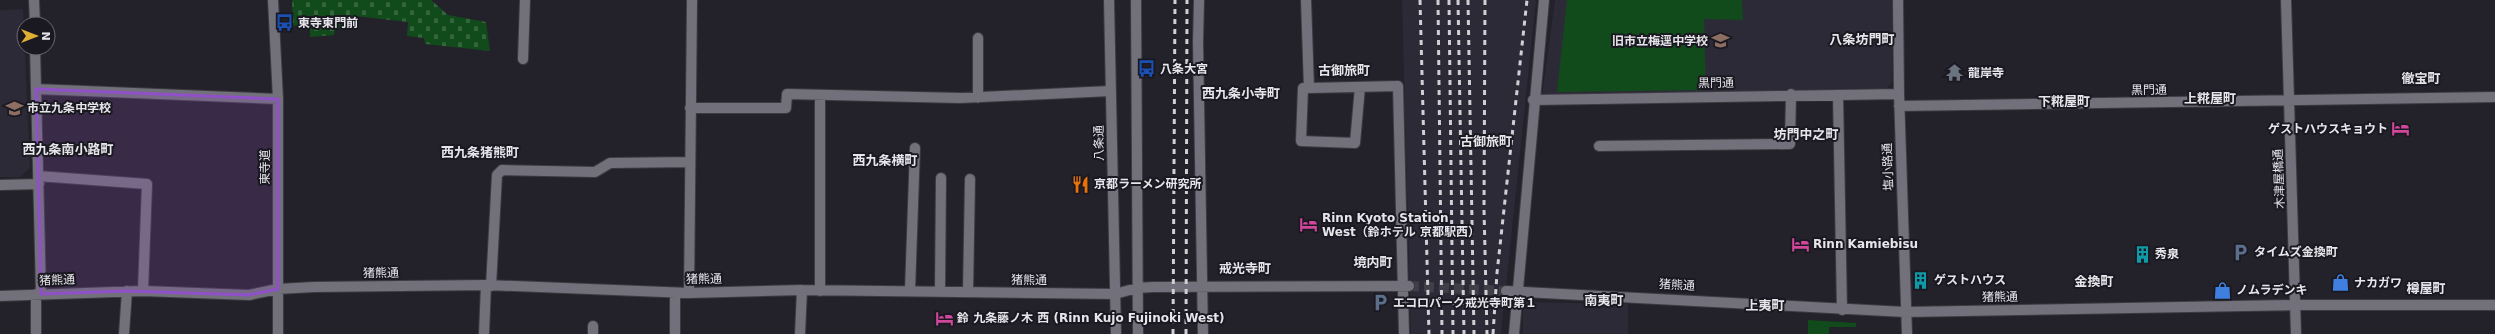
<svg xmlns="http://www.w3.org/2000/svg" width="2495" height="334" font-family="'DejaVu Sans','Noto Sans JP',sans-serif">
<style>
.built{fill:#2d2a37}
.cemetery{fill:url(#cemetery-stones)}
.green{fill:#124b1b}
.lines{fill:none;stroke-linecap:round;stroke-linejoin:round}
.minor-tunnel{stroke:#403e46;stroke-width:10;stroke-dasharray:10 5;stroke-linecap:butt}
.minor-casing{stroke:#3c3b42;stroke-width:12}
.minor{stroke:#72707a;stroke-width:10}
.rail{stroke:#d0cfd4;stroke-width:3;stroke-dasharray:5 5;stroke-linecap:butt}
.marked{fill:#9051c8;fill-opacity:0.2;stroke:#9051c8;stroke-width:3;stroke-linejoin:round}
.labels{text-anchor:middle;stroke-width:4;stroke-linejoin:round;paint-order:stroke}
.poi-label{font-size:12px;font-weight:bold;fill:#e6e5ea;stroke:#1a1820;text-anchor:start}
.street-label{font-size:12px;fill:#e6e5ea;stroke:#1a1820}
.neighbourhood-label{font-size:13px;font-weight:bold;fill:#e6e5ea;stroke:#1a1820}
</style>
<defs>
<pattern id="cemetery-stones" width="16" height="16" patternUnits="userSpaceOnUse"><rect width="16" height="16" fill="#124b1b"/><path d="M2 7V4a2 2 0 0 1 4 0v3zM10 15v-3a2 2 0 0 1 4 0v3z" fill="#34653c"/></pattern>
</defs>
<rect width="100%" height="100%" fill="#232129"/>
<path class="built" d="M 1402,0 L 1536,0 L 1501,334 L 1411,334 Z
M 1555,0 L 1892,0 L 1892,82 L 1887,88 L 1542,96 Z
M 23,9 L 30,168 L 20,177 L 0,177 L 0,10 Z
M 1523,302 L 1628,304 L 1628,334 L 1523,334 Z"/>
<path class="cemetery" d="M 292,0 L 431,0 L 448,15 L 486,22 L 490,51 L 425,44 L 424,38 L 407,36 L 408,22 L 355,16 L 353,29 L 335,28 L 334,35 L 310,37 L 310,25 L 293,26 Z"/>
<path class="green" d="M 1567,0 L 1742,0 L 1743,20 L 1704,19 L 1706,90 L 1557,92 Z
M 1808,320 L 1856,323 L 1856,327 L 1829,327 L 1829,334 L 1808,334 Z"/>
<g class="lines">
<path class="minor-tunnel" d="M 1409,286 L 1506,291"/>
<defs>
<path id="minor" d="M 34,0 L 35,24
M 273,0 L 278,99 L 278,334
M 1109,0 L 1116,334
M 1136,0 L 1138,334
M 1199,0 L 1198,42 L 1203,334
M 1306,0 L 1309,88 L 1303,88 L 1301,141 L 1355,143 L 1360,87
M 1898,0 L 1899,94 L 1907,334
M 2286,0 L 2296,334
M 978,38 L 978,98
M 35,48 L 41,294
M 523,59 L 525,0
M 1309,88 L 1398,86 L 1404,334
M 36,89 L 278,99
M 820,95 L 820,291
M 1838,95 L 1842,310
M 1533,100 L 1899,94
M 1899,106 L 2495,97
M 690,108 L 786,108 L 787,94 L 960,98 L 1110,91
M 1599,146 L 1790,144 L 1791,94
M 38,176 L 147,184 L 143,291
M 0,185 L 39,184
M 491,286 L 497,175 L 502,170 L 595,172 L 610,163 L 690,162
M 910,291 L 915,148
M 940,291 L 941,178
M 1506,291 L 1905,312 L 2295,305 L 2495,305
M 968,292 L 970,179
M 675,293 L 675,334
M 689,293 L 692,0
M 0,296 L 143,291 L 249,295 L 278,289 L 314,287 L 486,285 L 689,293 L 802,290 L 1115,294 L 1137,288 L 1153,287 L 1409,286
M 36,334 L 36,294
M 124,334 L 127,291
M 484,334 L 486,285
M 593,334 L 593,326
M 800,334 L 802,290
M 1514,334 L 1544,0"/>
</defs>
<use href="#minor" class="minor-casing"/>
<use href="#minor" class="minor"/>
<path class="rail" d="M 1420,0 L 1429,334
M 1438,0 L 1442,334
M 1449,0 L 1453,334
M 1458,0 L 1464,334
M 1468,0 L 1474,334
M 1485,0 L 1484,209 L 1487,334
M 1173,334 L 1175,0
M 1186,334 L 1187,0
M 1493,334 L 1497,273 L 1527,0"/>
</g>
<path class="marked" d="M 36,89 L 278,99 L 278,289 L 249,295 L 127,291 L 41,294 Z"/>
<defs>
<symbol id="bus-bare" viewBox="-9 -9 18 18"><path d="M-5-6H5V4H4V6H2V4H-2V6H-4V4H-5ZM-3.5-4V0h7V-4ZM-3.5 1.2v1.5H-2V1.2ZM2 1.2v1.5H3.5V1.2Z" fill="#1a4fb4" stroke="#1a1820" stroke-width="2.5" paint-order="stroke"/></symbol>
<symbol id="school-bare" viewBox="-9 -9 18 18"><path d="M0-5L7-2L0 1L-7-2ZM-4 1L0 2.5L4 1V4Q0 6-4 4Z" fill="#8d6e63" stroke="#1a1820" stroke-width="2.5" paint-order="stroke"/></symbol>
<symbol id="temple-bare" viewBox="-9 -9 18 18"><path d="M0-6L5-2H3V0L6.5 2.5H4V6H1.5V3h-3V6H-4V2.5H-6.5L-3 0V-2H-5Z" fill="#6b7280" stroke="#1a1820" stroke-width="2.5" paint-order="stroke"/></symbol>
<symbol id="hotel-bare" viewBox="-9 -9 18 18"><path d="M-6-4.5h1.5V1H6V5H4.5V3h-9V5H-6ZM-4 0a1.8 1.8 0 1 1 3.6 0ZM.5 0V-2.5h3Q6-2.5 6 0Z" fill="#d1479c" stroke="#1a1820" stroke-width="2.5" paint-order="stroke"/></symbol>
<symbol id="restaurant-bare" viewBox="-9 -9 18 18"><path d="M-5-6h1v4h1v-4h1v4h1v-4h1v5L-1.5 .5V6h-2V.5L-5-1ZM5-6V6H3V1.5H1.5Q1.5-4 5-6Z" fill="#e8710a" stroke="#1a1820" stroke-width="2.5" paint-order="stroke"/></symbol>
<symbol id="parking-bare" viewBox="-9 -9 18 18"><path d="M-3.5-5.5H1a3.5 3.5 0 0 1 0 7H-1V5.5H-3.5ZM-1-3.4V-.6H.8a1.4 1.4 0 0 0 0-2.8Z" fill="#5c6f8a" stroke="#1a1820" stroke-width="2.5" paint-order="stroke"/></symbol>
<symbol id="building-bare" viewBox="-9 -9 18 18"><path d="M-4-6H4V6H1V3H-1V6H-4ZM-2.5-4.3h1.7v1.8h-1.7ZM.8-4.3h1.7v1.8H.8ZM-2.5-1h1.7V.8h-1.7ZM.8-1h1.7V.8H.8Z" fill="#0f9aa8" stroke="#1a1820" stroke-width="2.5" paint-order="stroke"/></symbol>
<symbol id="shop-bare" viewBox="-9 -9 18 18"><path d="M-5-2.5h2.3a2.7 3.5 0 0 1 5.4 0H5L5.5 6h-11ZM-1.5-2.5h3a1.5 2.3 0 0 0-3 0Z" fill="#3f7fe0" stroke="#1a1820" stroke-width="2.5" paint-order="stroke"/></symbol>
</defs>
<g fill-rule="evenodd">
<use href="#bus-bare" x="272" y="10" width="25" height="25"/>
<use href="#school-bare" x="1708" y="28" width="25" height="25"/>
<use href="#bus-bare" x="1134" y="56" width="25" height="25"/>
<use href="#temple-bare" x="1942" y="60" width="25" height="25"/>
<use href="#school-bare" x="2" y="96" width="25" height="25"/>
<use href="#hotel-bare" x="2388" y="116" width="25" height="25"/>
<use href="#restaurant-bare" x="1068" y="172" width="25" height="25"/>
<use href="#hotel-bare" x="1296" y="212" width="25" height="25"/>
<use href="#hotel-bare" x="1788" y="232" width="25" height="25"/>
<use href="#parking-bare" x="2228" y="240" width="25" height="25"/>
<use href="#building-bare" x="2130" y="242" width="25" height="25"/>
<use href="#building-bare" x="1908" y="268" width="25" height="25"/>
<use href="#shop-bare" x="2328" y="270" width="25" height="25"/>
<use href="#shop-bare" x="2210" y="278" width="25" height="25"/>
<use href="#parking-bare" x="1368" y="290" width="25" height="25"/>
<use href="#hotel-bare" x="932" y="306" width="25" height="25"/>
</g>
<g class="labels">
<g class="poi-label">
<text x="298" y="27">東寺東門前</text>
<text x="1708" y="45" text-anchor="end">旧市立梅逕中学校</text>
<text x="1160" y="73">八条大宮</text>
<text x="1968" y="77">龍岸寺</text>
<text x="27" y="112">市立九条中学校</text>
<text x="2388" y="133" text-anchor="end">ゲストハウスキョウト</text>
<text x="1094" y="188">京都ラーメン研究所</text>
<text x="1322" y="222">Rinn Kyoto Station<tspan x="1322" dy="14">West（鈴ホテル 京都駅西）</tspan></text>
<text x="1813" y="248">Rinn Kamiebisu</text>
<text x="2254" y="256">タイムズ金換町</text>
<text x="2155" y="258">秀泉</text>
<text x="1934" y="284">ゲストハウス</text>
<text x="2354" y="287">ナカガワ</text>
<text x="2236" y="294">ノムラデンキ</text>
<text x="1393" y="307">エコロパーク戒光寺町第１</text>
<text x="957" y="322">鈴 九条藤ノ木 西 (Rinn Kujo Fujinoki West)</text>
</g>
<g class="street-label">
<text transform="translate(1716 83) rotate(-1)" y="4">黒門通</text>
<text transform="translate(2149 90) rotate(-1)" y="4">黒門通</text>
<text transform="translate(1099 143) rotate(-91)" y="4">八条通</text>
<text transform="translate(265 167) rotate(-90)" y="4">東寺道</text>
<text transform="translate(1888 167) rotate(-92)" y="4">塩小路通</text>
<text transform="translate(2279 179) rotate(-92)" y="4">木津屋橋通</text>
<text transform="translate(381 273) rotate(-1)" y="4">猪熊通</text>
<text transform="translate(704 279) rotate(-1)" y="4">猪熊通</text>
<text transform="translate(57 280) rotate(-2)" y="4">猪熊通</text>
<text transform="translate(1029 280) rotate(1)" y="4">猪熊通</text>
<text transform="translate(1677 285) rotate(3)" y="4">猪熊通</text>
<text transform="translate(2000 297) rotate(-1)" y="4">猪熊通</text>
</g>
<g class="neighbourhood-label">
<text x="1862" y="44">八条坊門町</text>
<text x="1344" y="75">古御旅町</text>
<text x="2421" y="83">徹宝町</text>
<text x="1241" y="98">西九条小寺町</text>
<text x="2210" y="103">上糀屋町</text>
<text x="2064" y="106">下糀屋町</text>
<text x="1806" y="139">坊門中之町</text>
<text x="1486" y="146">古御旅町</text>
<text x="68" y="154">西九条南小路町</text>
<text x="480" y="157">西九条猪熊町</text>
<text x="885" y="165">西九条横町</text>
<text x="1373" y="267">境内町</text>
<text x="1245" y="273">戒光寺町</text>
<text x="2094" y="286">金換町</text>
<text x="2426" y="293">樽屋町</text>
<text x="1604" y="305">南夷町</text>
<text x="1765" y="310">上夷町</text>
</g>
</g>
<g transform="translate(36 36) rotate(90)"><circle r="19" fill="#1a1820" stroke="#6c6a71"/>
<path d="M0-3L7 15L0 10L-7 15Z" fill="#e0b034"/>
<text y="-6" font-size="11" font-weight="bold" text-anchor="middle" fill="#e6e5ea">N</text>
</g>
</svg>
